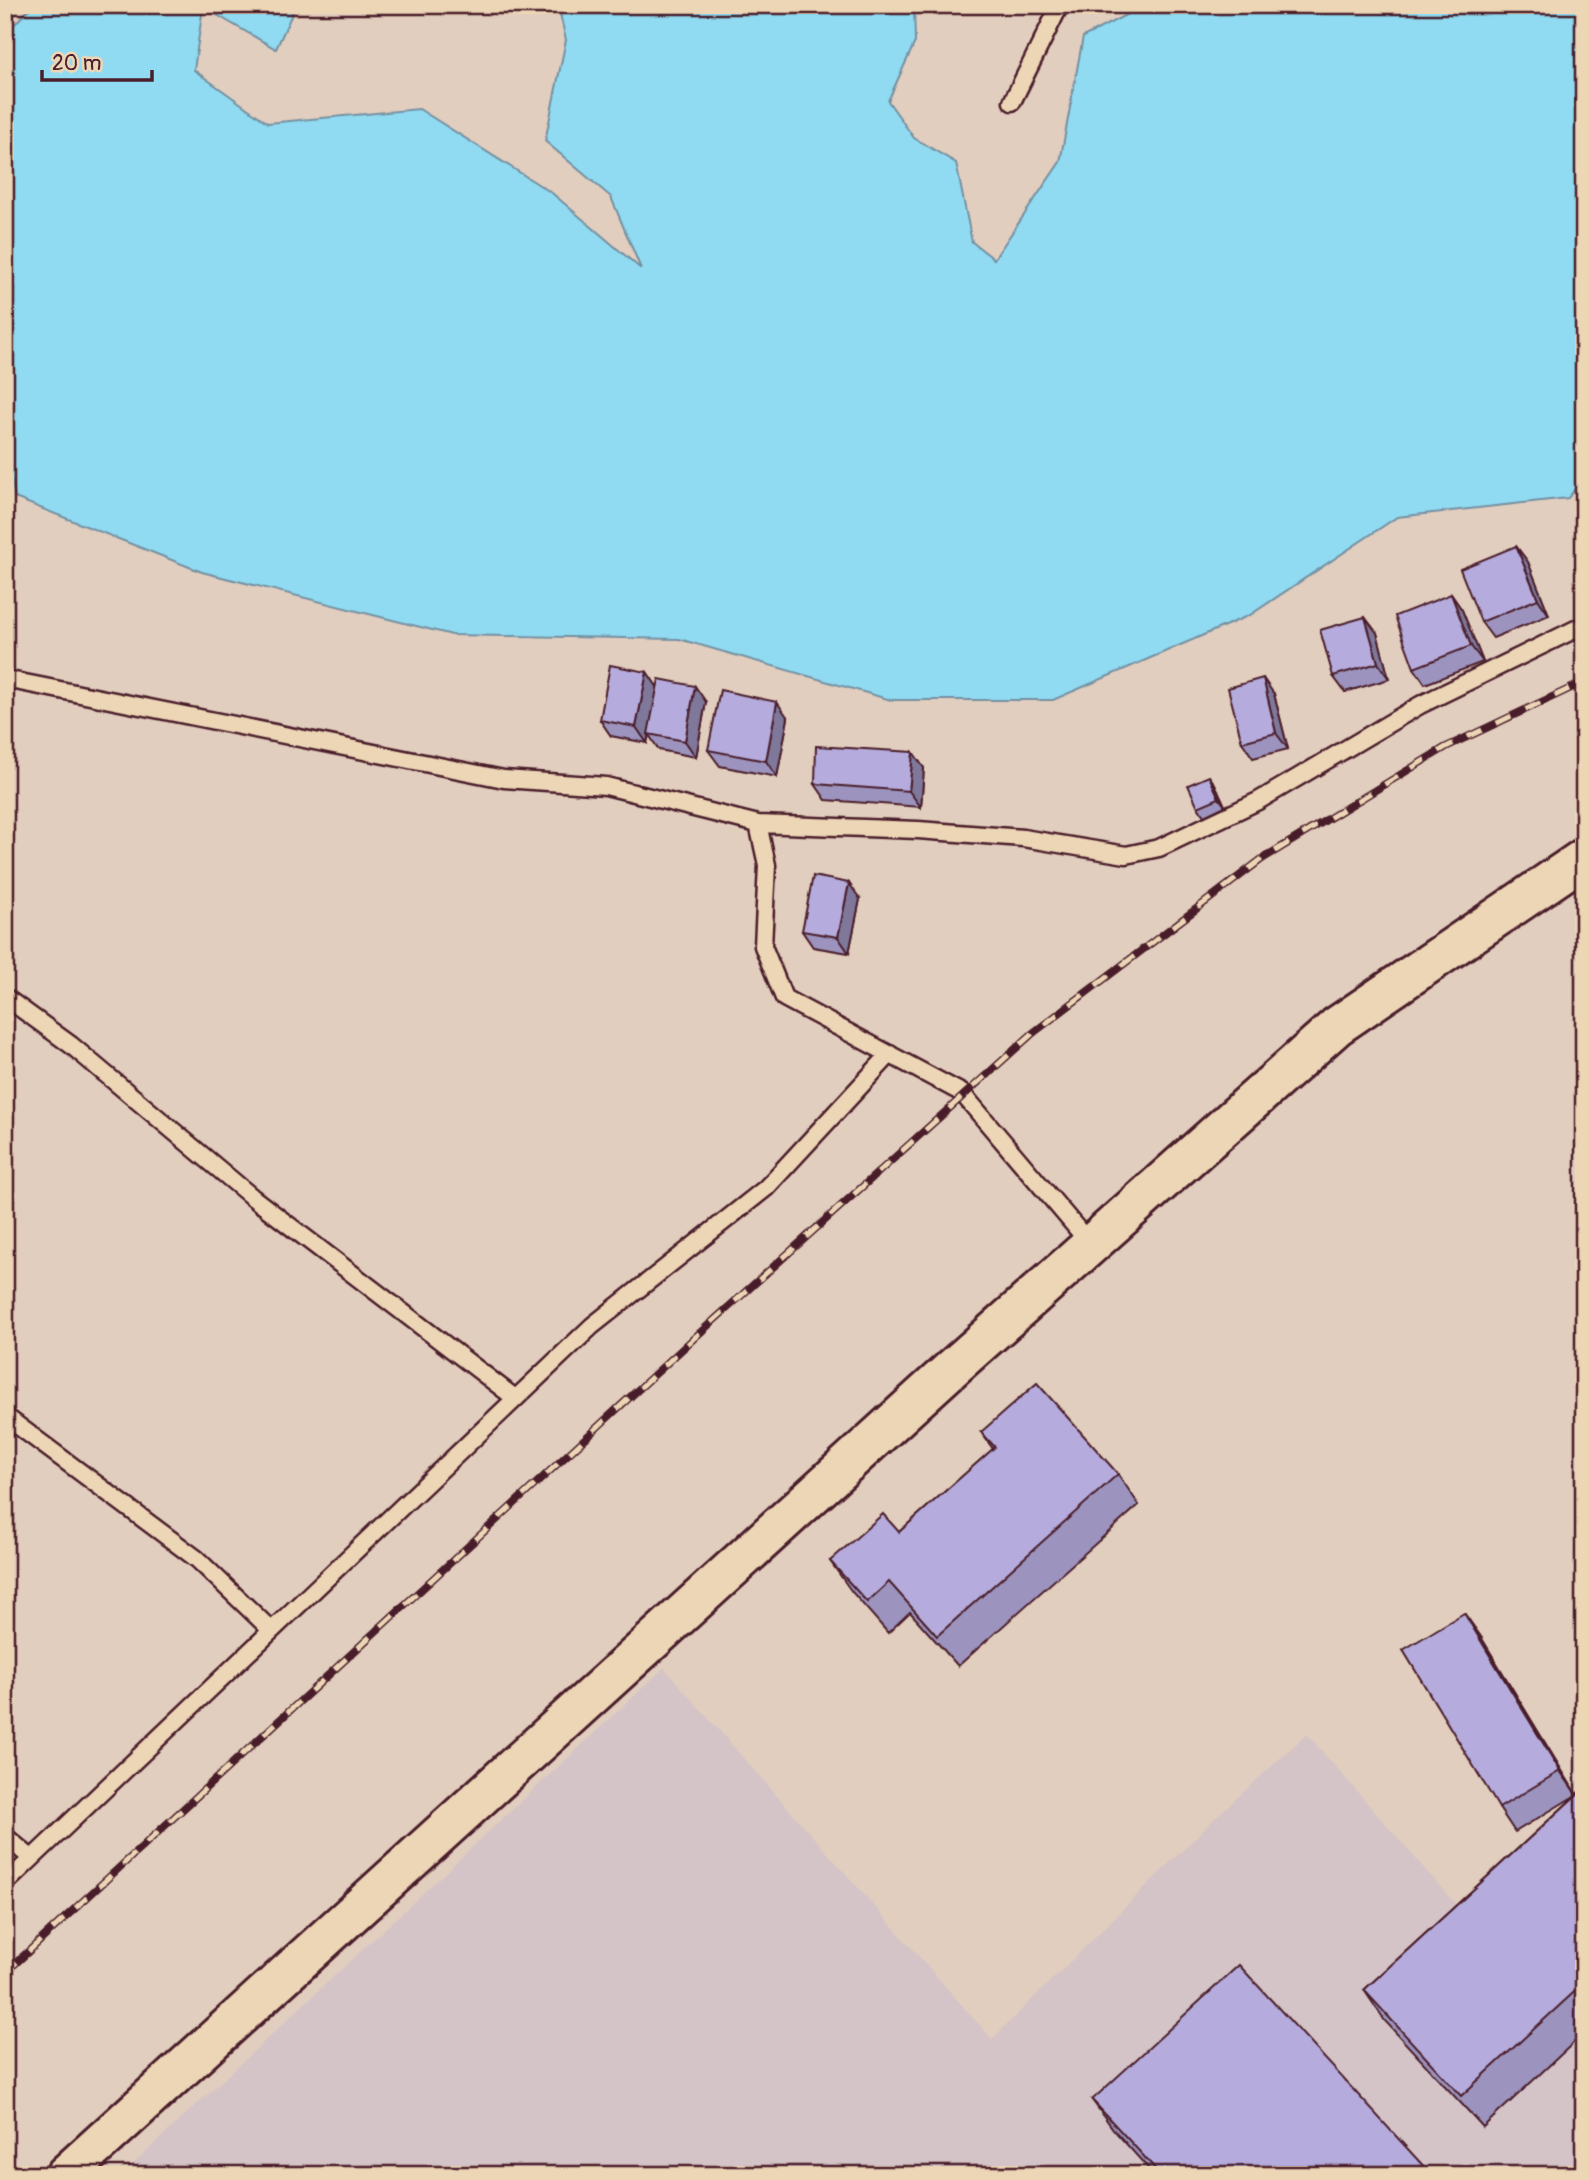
<svg xmlns="http://www.w3.org/2000/svg" width="1589" height="2180" font-family="Pangolin,sans-serif">
<style>
.built{fill:#d4c4c7}
.water{fill:#90dbf1;stroke:#7490a2;stroke-width:2}
.lines{fill:none;stroke-linecap:round;stroke-linejoin:round}
.service-casing{stroke:#4a1f2b;stroke-width:21}
.tertiary-casing{stroke:#4a1f2b;stroke-width:44}
.service{stroke:#edd6b6;stroke-width:16}
.tertiary{stroke:#edd6b6;stroke-width:38}
.rail-casing{stroke:#4a1f2b;stroke-width:8}
.rail{stroke:#edd6b6;stroke-width:5;stroke-dasharray:16;stroke-linecap:butt}
.wall{fill:#9c94be;stroke:#4a1f2b;stroke-width:2}
.shaded-wall{fill:#7f789b;stroke:#4a1f2b;stroke-width:2}
.building{fill:#b5acdd;stroke:#4a1f2b;stroke-width:2}
</style>
<rect width="100%" height="100%" fill="#e2cebe"/>
<filter id="ink" filterUnits="userSpaceOnUse"><feTurbulence type="fractalNoise" baseFrequency=".0143" numOctaves="2"/><feDisplacementMap in="SourceGraphic" scale="14" xChannelSelector="R" yChannelSelector="G"/><feConvolveMatrix kernelMatrix="1 2 1 2 8 2 1 2 1" color-interpolation-filters="sRGB"/></filter>
<g filter="url(#ink)">
<path class="built" d="M 664,1668 L 992,2039 L 1217,1816 L 1307,1734 L 1486,1939 L 1584,1850 L 1584,2175 L 121,2175 Z"/>
<path class="water" d="M 33,5 L 296,5 L 276,49 L 203,7 L 194,70 L 268,123 L 419,109 L 552,193 L 641,269 L 611,197 L 545,141 L 566,40 L 558,5 L 914,5 L 915,42 L 888,101 L 914,138 L 956,163 L 972,242 L 994,259 L 1060,162 L 1083,37 L 1145,5 L 1584,5 L 1584,477 L 1568,498 L 1397,517 L 1250,615 L 1053,700 L 891,700 L 679,639 L 452,635 L 202,572 L 15,498 L 5,439 L 5,34 Z"/>
<g class="lines">
<defs>
<path id="service" d="M 1012,102 L 1060,5
M 5,679 L 504,779 L 606,786 L 758,824 L 918,830 L 1023,838 L 1126,855 L 1159,848 L 1258,801 L 1420,705 L 1584,625
M 758,824 L 767,865 L 763,946 L 784,998 L 962,1093 L 1091,1245
M 5,997 L 71,1045 L 252,1197 L 515,1398
M 5,1416 L 197,1559 L 271,1630
M 5,1836 L 31,1858
M 5,1884 L 592,1326 L 766,1188 L 890,1054"/>
<path id="tertiary" d="M 65,2175 L 948,1372 L 1337,1026 L 1584,858"/>
</defs>
<use href="#service" class="service-casing"/>
<use href="#tertiary" class="tertiary-casing"/>
<use href="#service" class="service"/>
<use href="#tertiary" class="tertiary"/>
<defs>
<path id="rail" d="M 5,1973 L 692,1340 L 1033,1033 L 1262,859 L 1446,747 L 1584,682"/>
</defs>
<use href="#rail" class="rail-casing"/>
<use href="#rail" class="rail"/>
</g>
<path class="wall" d="M 1516,546 L 1528,562 L 1549,615 L 1493,638 L 1481,622 Z
M 1451,594 L 1462,610 L 1483,662 L 1425,684 L 1414,668 Z
M 1377,633 L 1389,679 L 1345,692 L 1333,676 Z
M 647,672 L 657,687 L 706,702 L 696,757 L 659,750 L 649,735 L 647,743 L 611,736 L 600,720 Z
M 1274,694 L 1288,749 L 1253,758 L 1242,742 Z
M 788,718 L 777,777 L 720,766 L 708,750 Z
M 924,768 L 921,807 L 826,800 L 815,784 Z
M 1215,784 L 1225,806 L 1204,816 L 1198,807 Z
M 860,899 L 849,953 L 813,947 L 802,931 Z
M 981,1432 L 1118,1474 L 1139,1505 L 958,1666 L 910,1612 L 888,1633 L 852,1592 L 830,1561 L 899,1532 L 993,1449 Z
M 1464,1613 L 1481,1637 L 1576,1794 L 1584,1788 L 1584,2033 L 1483,2127 L 1385,2021 L 1364,1990 L 1576,1795 L 1515,1832 L 1499,1808 Z
M 1092,2100 L 1428,2171 L 1430,2175 L 1154,2175 L 1114,2130 Z"/>
<path class="shaded-wall" d="M 1516,546 L 1528,562 L 1549,615 L 1538,599 Z
M 1451,594 L 1462,610 L 1483,662 L 1471,646 Z
M 1365,617 L 1377,633 L 1389,679 L 1378,663 Z
M 647,672 L 658,688 L 647,743 L 636,727 Z
M 1263,678 L 1274,694 L 1288,749 L 1276,733 Z
M 695,686 L 706,702 L 696,757 L 685,741 Z
M 777,702 L 788,718 L 777,777 L 766,761 Z
M 913,752 L 924,768 L 921,807 L 909,791 Z
M 1209,776 L 1215,784 L 1225,806 L 1219,798 Z
M 849,883 L 860,899 L 849,953 L 838,937 Z
M 1464,1613 L 1481,1637 L 1576,1794 L 1560,1771 Z"/>
<path class="building" d="M 1516,546 L 1538,599 L 1481,622 L 1460,569 Z
M 1451,594 L 1471,646 L 1414,668 L 1395,616 Z
M 1365,617 L 1378,663 L 1333,676 L 1320,630 Z
M 610,665 L 647,672 L 636,727 L 600,720 Z
M 1263,678 L 1276,733 L 1242,742 L 1228,688 Z
M 659,679 L 695,686 L 685,741 L 648,734 Z
M 720,690 L 777,702 L 766,761 L 708,750 Z
M 816,746 L 913,752 L 909,791 L 815,784 Z
M 1209,776 L 1219,798 L 1198,807 L 1188,785 Z
M 813,876 L 849,883 L 838,937 L 802,931 Z
M 1037,1383 L 1118,1474 L 937,1636 L 889,1582 L 867,1602 L 830,1561 L 883,1514 L 899,1532 L 995,1447 L 981,1432 Z
M 1464,1613 L 1560,1771 L 1499,1808 L 1403,1650 Z
M 1584,1788 L 1584,1983 L 1461,2096 L 1364,1990 Z
M 1239,1965 L 1428,2171 L 1424,2175 L 1161,2175 L 1092,2100 Z"/>
</g>
<rect width="1589" height="2180" fill="none" stroke="#edd6b6" stroke-width="28"/>
<rect x="14" y="14" width="1561" height="2152" fill="none" stroke="#4a1f2b" stroke-width="2.5" filter="url(#ink)"/>
<path d="M42 70v10h110v-10" fill="none" stroke="#4a1f2b" stroke-width="3.5"/>
<text x="52" y="70" font-size="21" fill="#4a1f2b" stroke="#edd6b6" stroke-width="5" paint-order="stroke">20 m</text>
</svg>
